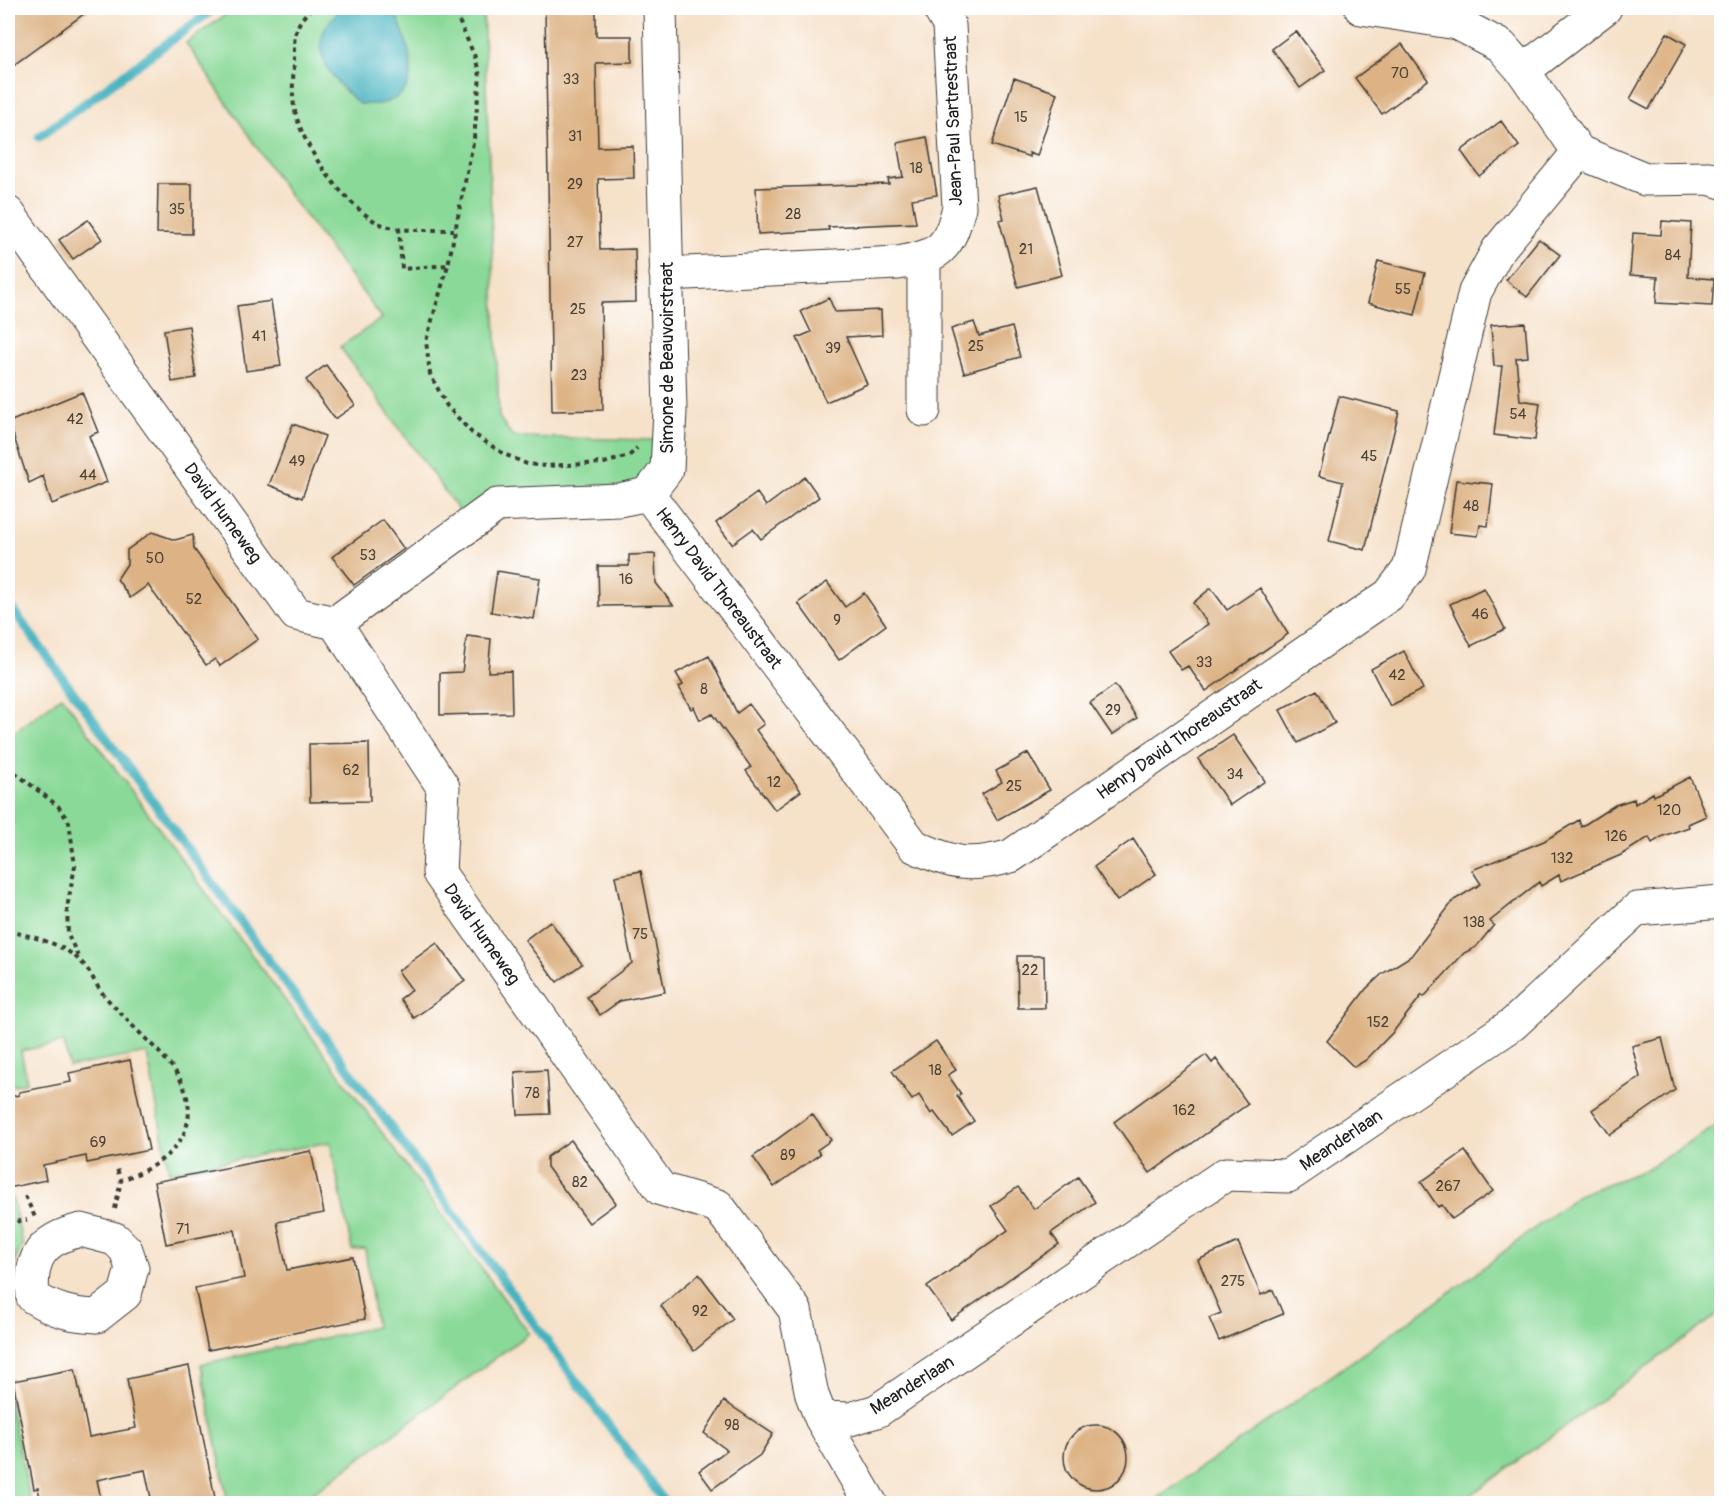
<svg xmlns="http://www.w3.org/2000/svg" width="1729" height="1511" font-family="Pangolin,sans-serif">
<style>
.green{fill:#8ad998;stroke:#537a5a;stroke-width:1.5}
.water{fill:#44b2bf;stroke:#30676e;stroke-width:1.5}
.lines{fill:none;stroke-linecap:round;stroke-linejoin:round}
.stream{stroke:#44b2bf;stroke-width:9}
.building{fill:#ddb385}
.street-casing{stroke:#3d3a36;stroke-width:35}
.path{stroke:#3d3a36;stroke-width:4;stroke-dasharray:4.5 4.5;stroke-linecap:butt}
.street{stroke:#fff;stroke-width:33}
.labels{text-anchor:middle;stroke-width:5;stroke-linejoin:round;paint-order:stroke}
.number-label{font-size:15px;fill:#4c4236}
.street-label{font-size:18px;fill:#1c1c1c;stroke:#fff}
</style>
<rect width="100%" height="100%" fill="#fff"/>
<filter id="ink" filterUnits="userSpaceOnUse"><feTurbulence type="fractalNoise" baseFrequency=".0167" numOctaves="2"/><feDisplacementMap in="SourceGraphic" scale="12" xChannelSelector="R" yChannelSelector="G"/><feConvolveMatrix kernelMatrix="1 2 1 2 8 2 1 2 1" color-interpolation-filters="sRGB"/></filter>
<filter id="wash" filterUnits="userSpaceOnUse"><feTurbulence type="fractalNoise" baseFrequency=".008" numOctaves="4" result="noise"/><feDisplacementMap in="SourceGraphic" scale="24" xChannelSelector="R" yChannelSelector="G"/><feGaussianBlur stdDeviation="1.35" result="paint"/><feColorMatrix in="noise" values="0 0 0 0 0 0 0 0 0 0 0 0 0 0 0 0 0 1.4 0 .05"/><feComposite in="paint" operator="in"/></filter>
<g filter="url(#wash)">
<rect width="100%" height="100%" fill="#f6e1c9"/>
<path class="green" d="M 235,8 L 483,8 L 499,417 L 513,437 L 655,440 L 653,463 L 637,485 L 462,515 L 340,347 L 382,318 L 287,192 L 186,43 Z
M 62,696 L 529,1333 L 300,1503 L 228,1503 L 201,1364 L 376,1327 L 365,1249 L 352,1250 L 330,1142 L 169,1172 L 147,1053 L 69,1067 L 64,1042 L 21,1051 L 27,1082 L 8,1087 L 8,737 Z
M 1721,1123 L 1721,1312 L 1460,1503 L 1151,1503 L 1463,1283 L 1578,1195 L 1645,1170 Z
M 8,1197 L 12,1197 L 23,1246 C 12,1258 16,1273 8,1285 Z
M 8,1395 L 31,1503 L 8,1503 Z"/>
<path class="water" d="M 344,8 L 394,8 C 405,37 429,88 387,102 C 379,105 367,104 359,104 C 327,76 300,40 344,8 Z"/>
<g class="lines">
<path class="stream" d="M 39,137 L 215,8
M 8,603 L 666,1504"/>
</g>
<g id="blocks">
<path class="building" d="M 8,8 L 92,8 L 8,69 Z
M 545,8 L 596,8 L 596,36 L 632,36 L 632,62 L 596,63 L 598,147 L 633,146 L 634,178 L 598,179 L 600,250 L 635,249 L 636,302 L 601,303 L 603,410 L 552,411 Z
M 1296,31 L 1325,70 L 1300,88 L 1272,49 Z
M 1667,33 L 1686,44 L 1649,109 L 1630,99 Z
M 1402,44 L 1428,80 L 1382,114 L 1355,78 Z
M 1014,78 L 1057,93 L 1037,156 L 1029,153 L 1030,157 L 992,145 Z
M 1501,121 L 1519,146 L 1479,176 L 1461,151 Z
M 927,137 L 937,195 L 912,199 L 916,223 L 828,227 L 829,230 L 758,234 L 756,188 L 889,184 L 888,179 L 903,177 L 897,143 Z
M 158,184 L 192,184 L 192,234 L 157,233 Z
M 1038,186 L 1062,275 L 1018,287 L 999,220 L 1004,219 L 998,195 Z
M 88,220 L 102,239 L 73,259 L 59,240 Z
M 1662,221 L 1691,223 L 1688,277 L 1714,279 L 1712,306 L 1656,303 L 1658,277 L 1630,275 L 1633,233 L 1661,235 Z
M 1539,239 L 1560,255 L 1527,297 L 1506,280 Z
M 1378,261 L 1425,273 L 1415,315 L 1368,303 Z
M 829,298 L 835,312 L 881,310 L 882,335 L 846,337 L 867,384 L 826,402 L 797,338 L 811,332 L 801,311 Z
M 271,301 L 281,366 L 246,371 L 237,306 Z
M 974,322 L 979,336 L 1012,327 L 1020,357 L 964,373 L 951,329 Z
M 1525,323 L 1528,357 L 1516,358 L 1520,400 L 1540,403 L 1535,440 L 1494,435 L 1502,366 L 1494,366 L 1491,325 Z
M 189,326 L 196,378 L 172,382 L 164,330 Z
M 326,365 L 355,405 L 335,419 L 306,380 Z
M 82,392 L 98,432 L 89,436 L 107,482 L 52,504 L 43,476 L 29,483 L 9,422 Z
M 1339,396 L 1399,411 L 1365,550 L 1329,541 L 1343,482 L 1319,476 Z
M 293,424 L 325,436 L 302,498 L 269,485 Z
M 805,477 L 819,497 L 761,539 L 753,529 L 732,544 L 716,523 L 757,493 L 766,506 Z
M 1456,480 L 1493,484 L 1488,526 L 1480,525 L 1478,536 L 1449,533 Z
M 383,520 L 404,549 L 354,585 L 332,557 Z
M 152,532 L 175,540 L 193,535 L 194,549 L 258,639 L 220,666 L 215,659 L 206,665 L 148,585 L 130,598 L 117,579 L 127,564 L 127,550 Z
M 655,554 L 656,583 L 673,605 L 599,606 L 598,566 L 629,566 L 629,555 Z
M 497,571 L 540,578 L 534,619 L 491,612 Z
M 827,582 L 845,607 L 864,593 L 886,625 L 839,660 L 798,603 Z
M 1211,588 L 1227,610 L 1260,588 L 1288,634 L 1206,691 L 1188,666 L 1181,670 L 1168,651 L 1208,624 L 1193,603 Z
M 1484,588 L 1505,629 L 1471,646 L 1450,604 Z
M 467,636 L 491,639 L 488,672 L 511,671 L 512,713 L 440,715 L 440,673 L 462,672 Z
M 1404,651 L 1423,689 L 1390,706 L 1371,669 Z
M 709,656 L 737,713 L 749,704 L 764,724 L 756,730 L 801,791 L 775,810 L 746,771 L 751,767 L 712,714 L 700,720 L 694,707 L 691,709 L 679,687 L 683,685 L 676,673 Z
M 1115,685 L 1137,718 L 1112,735 L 1090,703 Z
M 1317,690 L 1335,723 L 1298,743 L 1280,710 Z
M 1233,735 L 1265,781 L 1230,805 L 1198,759 Z
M 369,743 L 370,801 L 310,802 L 309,744 Z
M 1028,753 L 1050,790 L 997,820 L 982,794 L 1002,782 L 996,771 Z
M 1690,777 L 1706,816 L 1688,824 L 1689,827 L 1663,836 L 1652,843 L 1649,837 L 1621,855 L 1561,881 L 1559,875 L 1541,886 L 1539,882 L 1490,921 L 1494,925 L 1476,947 L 1464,953 L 1424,997 L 1422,995 L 1393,1032 L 1366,1060 L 1354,1067 L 1327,1041 L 1366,989 L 1382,974 L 1411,956 L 1454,900 L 1481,884 L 1472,870 L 1544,841 L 1579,820 L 1581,827 L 1615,805 L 1634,799 L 1635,804 L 1653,793 L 1654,796 Z
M 1133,839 L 1156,874 L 1117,901 L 1094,867 Z
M 641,871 L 665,992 L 620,1001 L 600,1015 L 587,997 L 632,963 L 615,876 Z
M 550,921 L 582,964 L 557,982 L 525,940 Z
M 437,943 L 465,981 L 414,1018 L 400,999 L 412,990 L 398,971 Z
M 1017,956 L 1044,956 L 1045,1008 L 1018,1008 Z
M 1662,1038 L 1675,1090 L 1610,1135 L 1592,1110 L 1640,1077 L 1632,1046 Z
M 936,1041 L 956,1070 L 948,1075 L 961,1094 L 957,1096 L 974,1121 L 952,1136 L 934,1112 L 931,1114 L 919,1095 L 912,1100 L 892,1071 Z
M 1206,1055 L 1212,1063 L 1216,1059 L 1248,1104 L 1150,1173 L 1114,1122 Z
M 130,1060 L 149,1150 L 87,1163 L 86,1156 L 43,1165 L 46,1180 L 8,1188 L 8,1097 L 19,1095 L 19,1092 L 71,1082 L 69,1073 Z
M 547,1070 L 550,1114 L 518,1115 L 515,1072 Z
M 812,1114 L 831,1140 L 817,1150 L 820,1154 L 774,1187 L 753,1157 Z
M 571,1140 L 616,1203 L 589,1223 L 547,1167 L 547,1157 Z
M 311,1151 L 324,1213 L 277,1222 L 287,1270 L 353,1257 L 365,1319 L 208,1350 L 195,1288 L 244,1278 L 235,1230 L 166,1244 L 154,1182 Z
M 1465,1151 L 1493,1191 L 1452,1219 L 1442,1205 L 1438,1207 L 1421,1182 Z
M 1078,1177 L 1095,1202 L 1051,1233 L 1059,1244 L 951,1320 L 927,1287 L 1008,1230 L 991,1206 L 1018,1187 L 1034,1209 Z
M 1238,1242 L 1261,1295 L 1273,1290 L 1283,1314 L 1219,1341 L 1209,1318 L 1221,1313 L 1198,1260 Z
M 699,1274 L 733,1319 L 694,1351 L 661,1306 Z
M 189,1366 L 216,1503 L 152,1503 L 145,1470 L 97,1480 L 102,1503 L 41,1503 L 38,1488 L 34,1489 L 13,1381 L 75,1369 L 89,1437 L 136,1428 L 127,1379 Z
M 724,1401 L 773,1434 L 760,1455 L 712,1489 L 699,1471 L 727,1450 L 704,1433 Z
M1064 1457a32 32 0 1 1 64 0a32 32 0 1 1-64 0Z"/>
</g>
</g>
<g filter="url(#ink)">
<use href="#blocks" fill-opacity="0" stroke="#3d3a36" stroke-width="1.5"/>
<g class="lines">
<defs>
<path id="street" d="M 1361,8 L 1457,23 L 1501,46 L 1523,71 L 1579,152 L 1645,179 L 1709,178 L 1722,182
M 1523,71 L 1605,8
M 8,213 L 296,614 L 335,623 L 443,787 L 439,873 L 661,1189 L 718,1206 L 795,1310 L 812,1395 L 821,1418 L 871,1504
M 666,274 L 898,263 C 940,256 949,249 959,207 L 949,25 L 939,8
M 924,410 L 924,259
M 648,494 L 914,846 C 953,864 969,868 1011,856 L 1389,595 L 1409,569 L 1475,292 L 1498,250 L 1579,152
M 335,623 L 497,505 L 619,500 L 648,494 L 667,469 L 670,411 L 660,8
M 81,1230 L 115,1239 L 126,1250 L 132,1268 L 125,1294 L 97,1316 C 72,1315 55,1311 33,1297 C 29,1257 42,1239 81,1230 Z
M 821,1418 L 850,1419 L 877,1411 L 1226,1174 L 1288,1176 L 1513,1024 L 1637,909 L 1722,902"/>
</defs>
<use href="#street" class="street-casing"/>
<path class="path" d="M 312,8 C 292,26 294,39 294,65 C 293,78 292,93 294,106 C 301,146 340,198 373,220 C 394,234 429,229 454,230
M 448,8 L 456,14 L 475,57 L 480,76 L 474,138 L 448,265 L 426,341 L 430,374 L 447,406 L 472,433 L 504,454 L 527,464 L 546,466 L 604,463 L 629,456 L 637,448
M 399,228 L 402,269 L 448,265
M 8,767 L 58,806 L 69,822 L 75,866 L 67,908 L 68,934 L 79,959
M 8,931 C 30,936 62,943 79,960 C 88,967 94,981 100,990 C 108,1001 119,1011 128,1021 C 143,1037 170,1060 180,1079 C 207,1131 167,1165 121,1180
M 25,1196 L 35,1217
M 115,1209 L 121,1180 L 117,1169
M 8,1223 L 27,1220"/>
<use href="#street" class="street"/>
</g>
</g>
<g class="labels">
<g class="number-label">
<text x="1400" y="78">70</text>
<text x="571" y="84">33</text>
<text x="1021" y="122">15</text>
<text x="575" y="141">31</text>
<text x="916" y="173">18</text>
<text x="575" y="189">29</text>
<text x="177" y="214">35</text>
<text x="793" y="219">28</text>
<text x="575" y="247">27</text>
<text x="1026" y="254">21</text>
<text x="1673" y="260">84</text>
<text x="1403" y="294">55</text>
<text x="578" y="314">25</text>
<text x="259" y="341">41</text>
<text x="976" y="351">25</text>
<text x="833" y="353">39</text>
<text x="579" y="380">23</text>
<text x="1518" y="419">54</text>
<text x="75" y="424">42</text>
<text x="1369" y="461">45</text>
<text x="297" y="466">49</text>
<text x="88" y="480">44</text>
<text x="1471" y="511">48</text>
<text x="368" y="560">53</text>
<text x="155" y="563">50</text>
<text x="626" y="584">16</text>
<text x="194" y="604">52</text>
<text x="1480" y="619">46</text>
<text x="837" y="625">9</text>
<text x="1204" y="667">33</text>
<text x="1397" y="680">42</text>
<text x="704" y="694">8</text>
<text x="1113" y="715">29</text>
<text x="351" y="775">62</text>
<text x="1235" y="779">34</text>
<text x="774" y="787">12</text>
<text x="1014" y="791">25</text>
<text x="1669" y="815">120</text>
<text x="1616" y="841">126</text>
<text x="1562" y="863">132</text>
<text x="1474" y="927">138</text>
<text x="640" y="939">75</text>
<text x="1030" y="975">22</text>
<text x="1378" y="1027">152</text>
<text x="935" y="1075">18</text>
<text x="532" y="1098">78</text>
<text x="1184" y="1115">162</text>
<text x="98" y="1147">69</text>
<text x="788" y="1160">89</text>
<text x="580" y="1187">82</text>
<text x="1448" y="1191">267</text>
<text x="183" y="1234">71</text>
<text x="1233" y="1286">275</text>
<text x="700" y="1316">92</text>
<text x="732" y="1430">98</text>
</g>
<g class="street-label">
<text transform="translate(953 121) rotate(-92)" y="6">Jean-Paul Sartrestraat</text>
<text transform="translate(667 358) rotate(-90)" y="6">Simone de Beauvoirstraat</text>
<text transform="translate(223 513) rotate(54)" y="6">David Humeweg</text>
<text transform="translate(719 588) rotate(53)" y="6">Henry David Thoreaustraat</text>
<text transform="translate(1179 739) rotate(-35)" y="6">Henry David Thoreaustraat</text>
<text transform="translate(482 934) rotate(55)" y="6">David Humeweg</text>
<text transform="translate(1341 1140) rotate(-34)" y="6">Meanderlaan</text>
<text transform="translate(912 1385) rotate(-32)" y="6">Meanderlaan</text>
</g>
</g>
<rect width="1729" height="1511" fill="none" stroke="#fff" stroke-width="30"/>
</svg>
